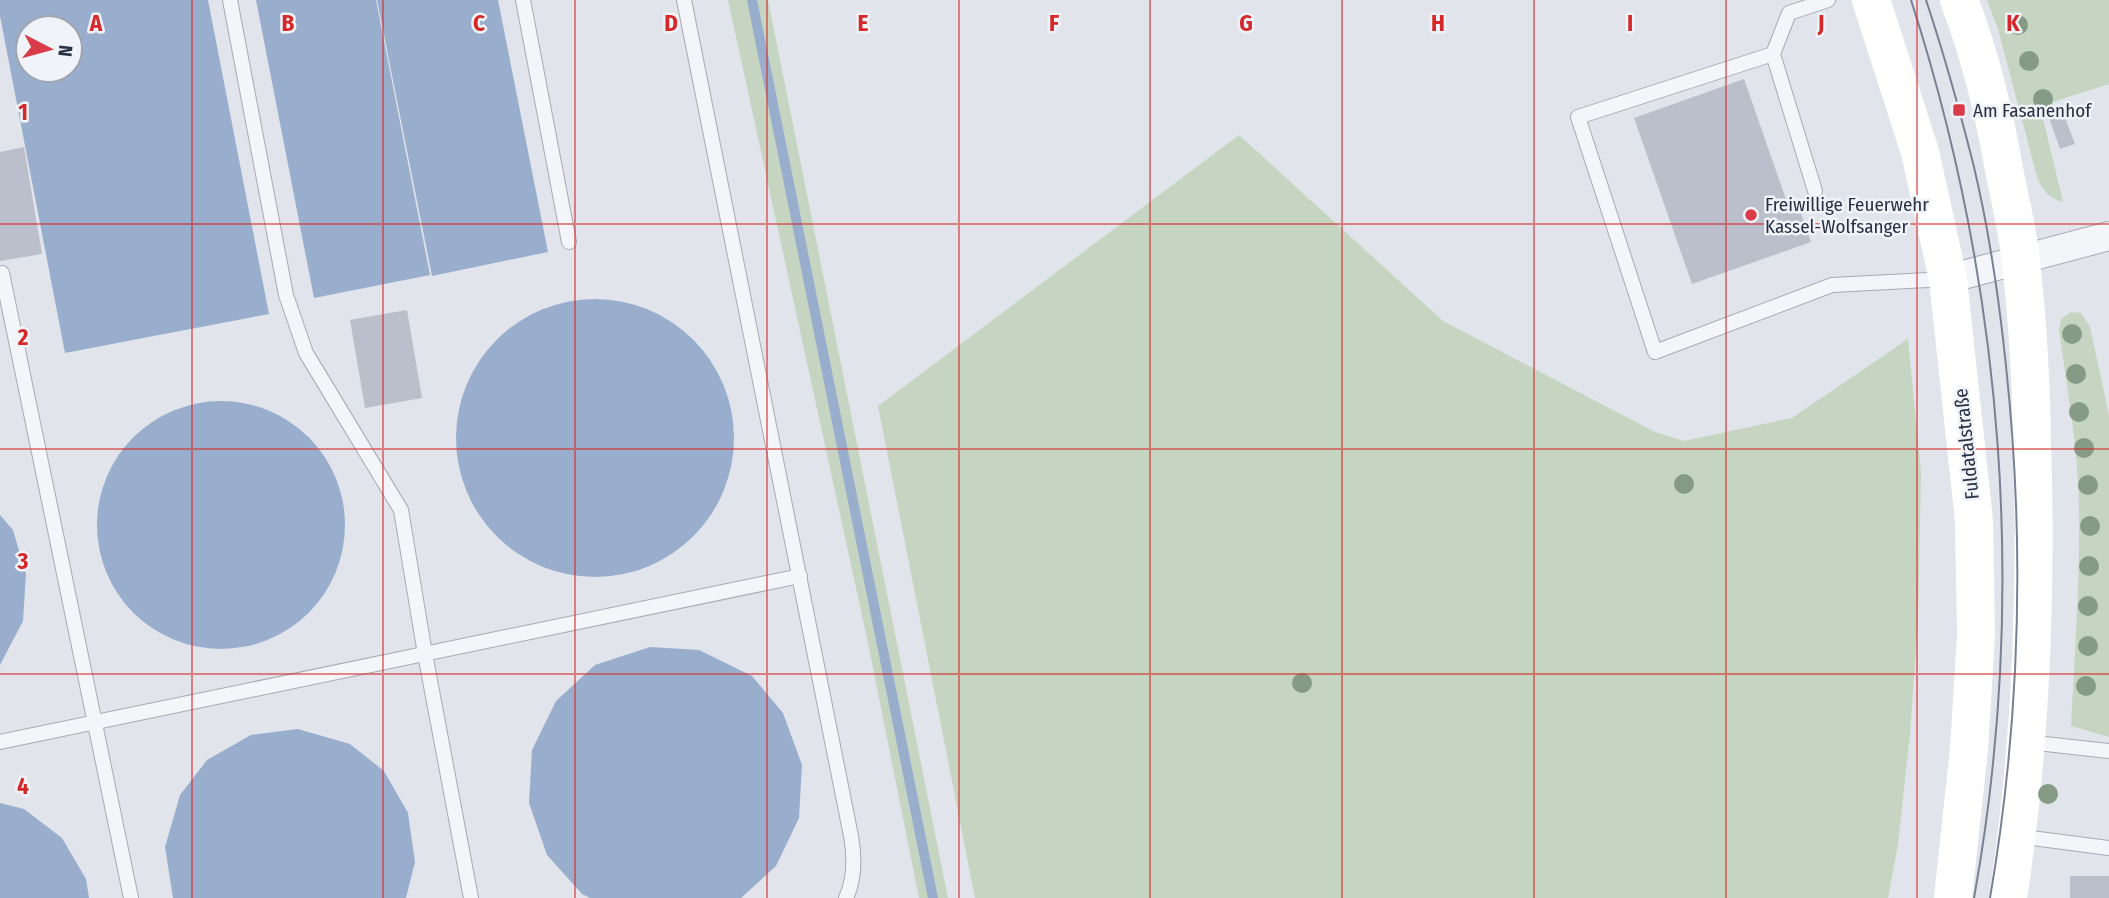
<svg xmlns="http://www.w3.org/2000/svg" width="2109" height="898" font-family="'Fira Sans Condensed',sans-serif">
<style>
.green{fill:#c5d5c1}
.water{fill:#99aecd;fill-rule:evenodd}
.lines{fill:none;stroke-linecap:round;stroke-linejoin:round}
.stream{stroke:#99aecd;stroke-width:10}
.building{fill:#babfcb}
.service-casing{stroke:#a6aab6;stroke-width:16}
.minor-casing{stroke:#a6aab6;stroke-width:30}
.service{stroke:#f4f5f8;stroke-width:14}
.minor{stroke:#f4f5f8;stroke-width:28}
.secondary{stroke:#fff;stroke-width:38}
.tram{stroke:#798195;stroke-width:2}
.tree{fill:#859b86}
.grid{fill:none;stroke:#d62828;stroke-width:2;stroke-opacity:0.55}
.poi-dot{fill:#d93c48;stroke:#f0f3f8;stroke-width:2.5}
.labels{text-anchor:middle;stroke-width:5;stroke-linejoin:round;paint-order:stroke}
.poi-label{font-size:19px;fill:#283044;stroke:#f0f3f8;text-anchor:start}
.street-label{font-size:19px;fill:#283044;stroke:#f0f3f8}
.grid-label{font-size:23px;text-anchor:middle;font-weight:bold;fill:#d62828;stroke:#f0f3f8;stroke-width:5;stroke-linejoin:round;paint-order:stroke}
</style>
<rect width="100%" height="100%" fill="#e1e4eb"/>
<path class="green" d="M 728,0 L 768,0 L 948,898 L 919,898 L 868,643 Z
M 1987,0 L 2109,0 L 2109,84 L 2040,106 L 2063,202 C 2049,198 2042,190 2037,177 L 1998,29 Z
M 1239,135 L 1443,321 L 1655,432 L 1684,441 L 1792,418 L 1908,339 L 1921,472 L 1918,621 L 1910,734 L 1898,844 L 1888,898 L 975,898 L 878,406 Z
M 2071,312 L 2081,313 L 2090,327 L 2109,415 L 2109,737 L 2071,726 C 2075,653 2080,579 2079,506 C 2078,448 2067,388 2059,330 L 2061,319 Z"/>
<path class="water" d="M 0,0 L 208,0 L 269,314 L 65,353 L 0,16 ZM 28,28 L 70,28 L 70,70 L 28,70 Z
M 256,0 L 376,0 L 430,275 L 314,298 Z
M 377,0 L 498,0 L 548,252 L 432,276 Z
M456 438a139 139 0 1 1 278 0a139 139 0 1 1-278 0Z
M97 525a124 124 0 1 1 248 0a124 124 0 1 1-248 0Z
M 0,515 L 13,530 L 26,574 L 23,621 L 0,665 Z
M 650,647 L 699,650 L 752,676 L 783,713 L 802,765 L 799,818 L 776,866 L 741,898 L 590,898 L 582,894 L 547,855 L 529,803 L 532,750 L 556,701 L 595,665 Z
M 298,729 L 350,744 L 384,771 L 408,813 L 415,862 L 406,898 L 173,898 L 165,847 L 180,795 L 207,760 L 251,735 Z
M 0,803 L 24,809 L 62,838 L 86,879 L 89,898 L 0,898 Z"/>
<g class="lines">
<path class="stream" d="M 752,0 L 933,898"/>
</g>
<path class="building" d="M 1744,79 L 1789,208 L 1798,205 L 1811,242 L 1692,284 L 1634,118 Z
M 2061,107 L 2075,144 L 2060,149 L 2047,112 Z
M 24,147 L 42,254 L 0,261 L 0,152 Z
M 407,310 L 422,398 L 365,408 L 350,320 Z
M 2070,876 L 2109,876 L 2109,898 L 2070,898 Z"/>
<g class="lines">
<defs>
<path id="service" d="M 230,0 L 286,295 L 306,353 L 401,510 L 425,654 L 471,898
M 523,0 L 569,242
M 684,0 L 851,836 C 855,858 855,878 846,898
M 1828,0 L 1789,13 L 1773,54 L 1578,117 L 1655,352 L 1832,285 L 1947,279
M 1773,54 L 1815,191
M 2,273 L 131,898
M 0,742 L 800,576
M 2027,742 L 2109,751
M 2017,836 L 2109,848"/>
<path id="minor" d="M 1948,279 L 2109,236"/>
</defs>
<use href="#service" class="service-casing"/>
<use href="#minor" class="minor-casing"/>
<use href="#service" class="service"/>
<use href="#minor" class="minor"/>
<path class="secondary" d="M 1871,0 L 1920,152 L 1948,279 L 1974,521 L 1976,635 L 1969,749 L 1953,898
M 1959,0 C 1980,54 1994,112 2004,169 C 2010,200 2018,231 2021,263 C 2028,323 2031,383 2032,443 C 2037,595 2031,747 2008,898"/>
<path class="tram" d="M 1911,0 C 2004,288 2028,599 1974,898
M 1926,0 C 1944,54 1959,108 1973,163 C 1989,229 1999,298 2006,366 C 2025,543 2020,723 1990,898"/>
</g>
<g class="tree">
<circle cx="2018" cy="25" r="10"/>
<circle cx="2029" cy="61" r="10"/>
<circle cx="2043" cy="99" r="10"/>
<circle cx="2072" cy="334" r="10"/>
<circle cx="2076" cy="374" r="10"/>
<circle cx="2079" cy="412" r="10"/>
<circle cx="2084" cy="448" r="10"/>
<circle cx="1684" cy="484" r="10"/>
<circle cx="2088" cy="485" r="10"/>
<circle cx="2090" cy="526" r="10"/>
<circle cx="2089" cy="566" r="10"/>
<circle cx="2088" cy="606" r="10"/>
<circle cx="2088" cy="646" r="10"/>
<circle cx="1302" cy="683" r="10"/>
<circle cx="2086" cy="686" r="10"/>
<circle cx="2048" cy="794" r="10"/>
</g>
<path class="grid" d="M 192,0 L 192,898M 383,0 L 383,898M 575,0 L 575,898M 767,0 L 767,898M 959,0 L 959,898M 1150,0 L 1150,898M 1342,0 L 1342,898M 1534,0 L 1534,898M 1726,0 L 1726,898M 1917,0 L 1917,898M 0,224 L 2109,224M 0,449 L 2109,449M 0,674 L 2109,674"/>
<g class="poi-dot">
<rect x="1952" y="103" width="14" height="14" rx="3.5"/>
<circle cx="1751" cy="215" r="7"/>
</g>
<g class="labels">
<g class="poi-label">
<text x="1973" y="117">Am Fasanenhof</text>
<text x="1765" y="211">Freiwillige Feuerwehr<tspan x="1765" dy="22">Kassel-Wolfsanger</tspan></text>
</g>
<g class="street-label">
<text transform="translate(1966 444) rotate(-96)" y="7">Fuldatalstraße</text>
</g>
</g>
<g class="grid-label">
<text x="96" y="31">A</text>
<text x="288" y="31">B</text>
<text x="479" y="31">C</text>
<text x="671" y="31">D</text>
<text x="863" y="31">E</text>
<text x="1054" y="31">F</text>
<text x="1246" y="31">G</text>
<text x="1438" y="31">H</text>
<text x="1630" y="31">I</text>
<text x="1821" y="31">J</text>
<text x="2013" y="31">K</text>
<text x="23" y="120">1</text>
<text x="23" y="345">2</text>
<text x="23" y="569">3</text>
<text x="23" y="794">4</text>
</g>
<g transform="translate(49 49) rotate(96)"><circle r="33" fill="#f0f3f8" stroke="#a0a5b0" stroke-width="2"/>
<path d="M0-5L12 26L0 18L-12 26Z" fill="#d93c48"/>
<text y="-10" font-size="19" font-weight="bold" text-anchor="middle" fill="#283044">N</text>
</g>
</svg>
